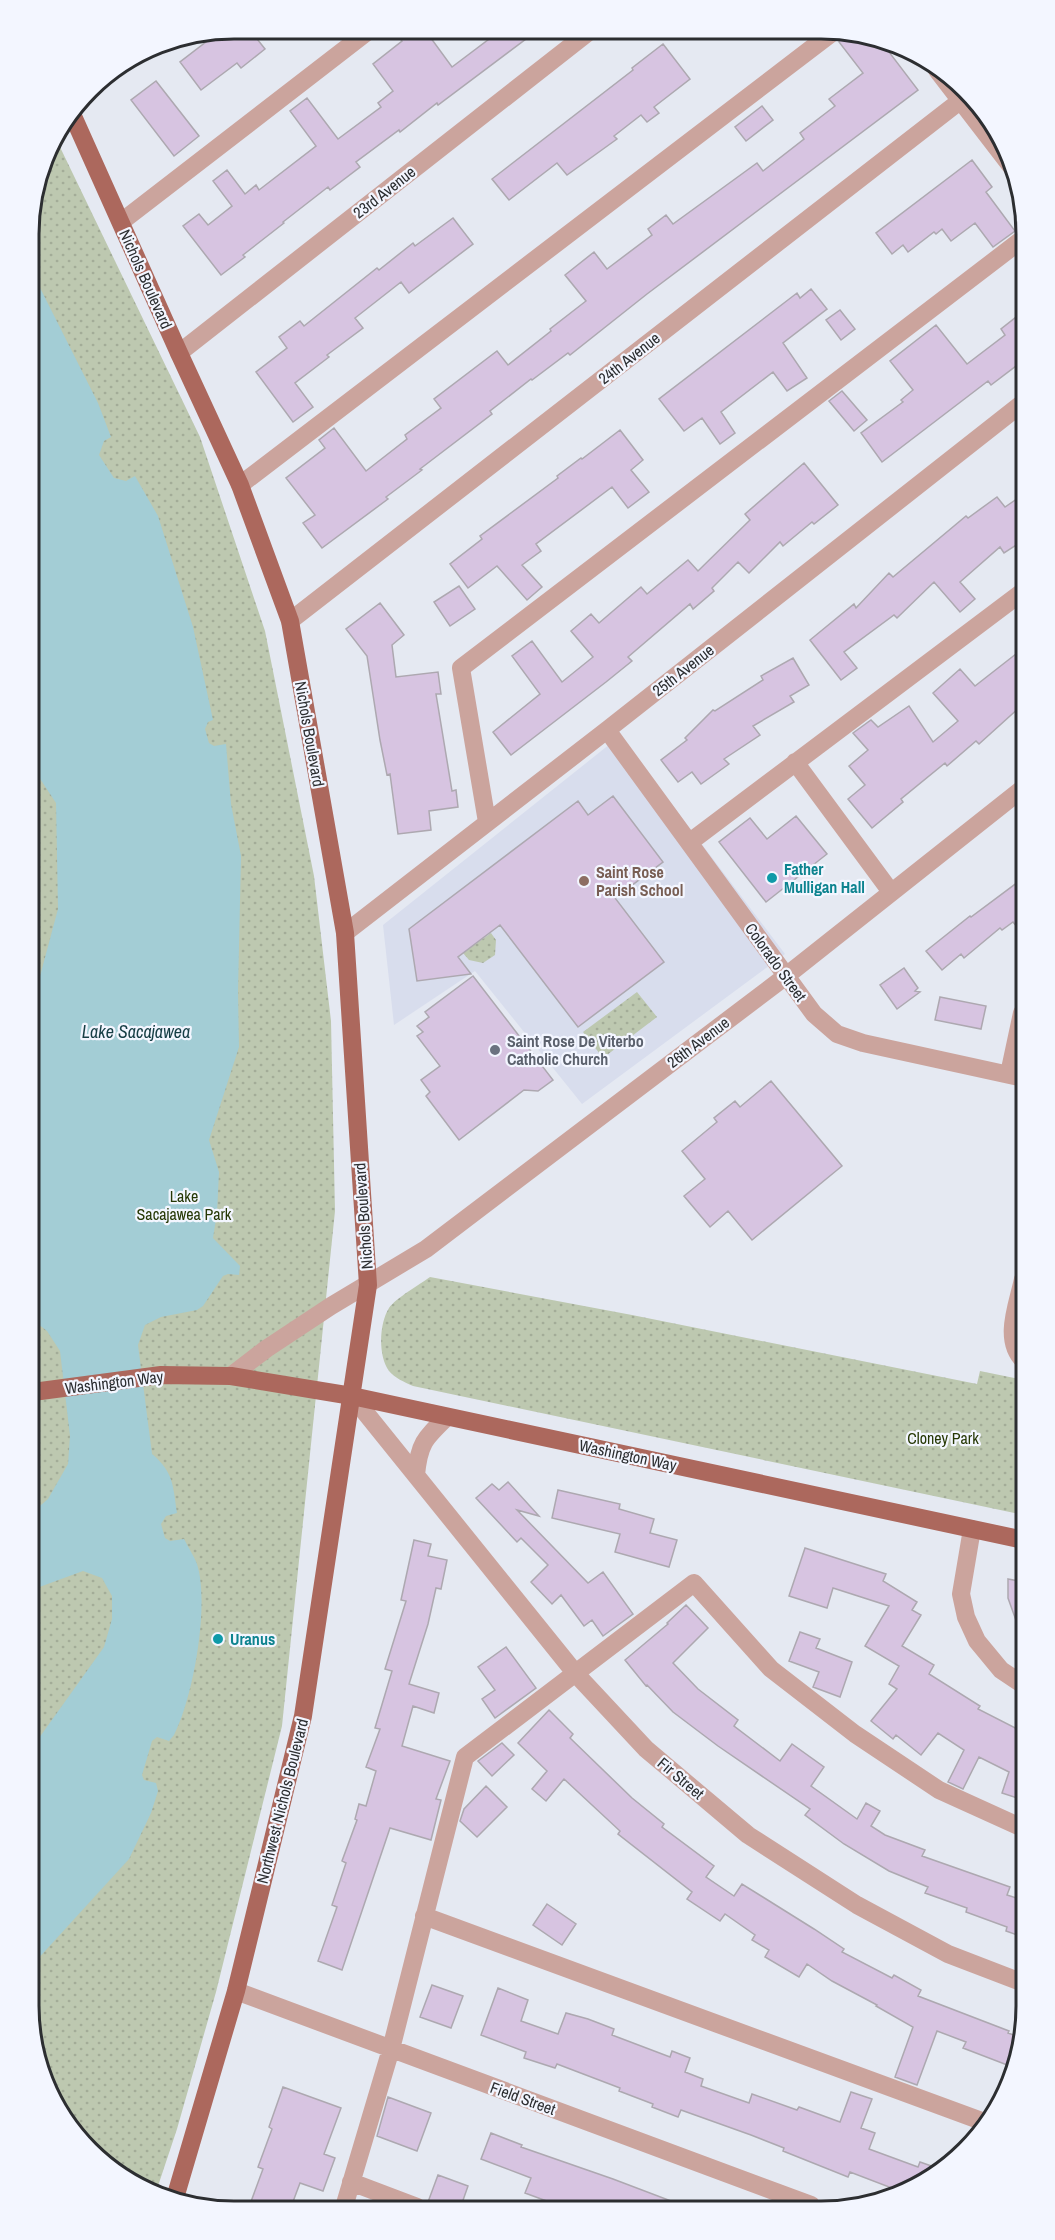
<svg xmlns="http://www.w3.org/2000/svg" width="1055" height="2240" font-family="'Archivo Narrow',sans-serif">
<style>
.built{fill:#d8dded}
.park{fill:url(#park-dots)}
.water{fill:#a3cdd5}
.building{fill:#d7c4e1;stroke:#ada8b0;stroke-width:1.5}
.lines{fill:none;stroke-linecap:round;stroke-linejoin:round}
.minor{stroke:#cba49d;stroke-width:18}
.major{stroke:#ac685d;stroke-width:18}
.culture-dot{fill:#0f9aa8;stroke:#f3f6ff;stroke-width:2}
.education-dot{fill:#8d6e63;stroke:#f3f6ff;stroke-width:2}
.worship-dot{fill:#6b7280;stroke:#f3f6ff;stroke-width:2}
.labels{text-anchor:middle;stroke-width:4.5;stroke-linejoin:round;paint-order:stroke}
.street-label{font-size:16px;fill:#2c2e31;stroke:#f3f6ff}
.culture-label{font-size:16px;font-weight:bold;fill:#0d838f;stroke:#f3f6ff;text-anchor:start}
.education-label{font-size:16px;font-weight:bold;fill:#785e54;stroke:#f3f6ff;text-anchor:start}
.worship-label{font-size:16px;font-weight:bold;fill:#5b616d;stroke:#f3f6ff;text-anchor:start}
.park-label{font-size:16px;fill:#263805;stroke:#f3f6ff}
.water-label{font-size:18px;font-style:italic;fill:#163e45;stroke:#f3f6ff}
.rim{fill:none;stroke:#2c2e31;stroke-width:3}
</style>
<defs>
<pattern id="park-dots" width="8" height="8" patternUnits="userSpaceOnUse" patternTransform="scale(1.5)"><rect width="8" height="8" fill="#bdc8b0"/><path d="M2 2h.1M6 6h.1" fill="none" stroke="#a3ac98" stroke-width="1.8" stroke-linecap="round"/></pattern>
</defs>
<rect width="100%" height="100%" fill="#e5e9f2"/>
<path class="built" d="M 620,736 L 785,954 L 582,1104 L 475,971 L 394,1025 L 383,925 Z"/>
<path class="park" d="M 54,138 L 59,145 L 200,437 L 265,631 L 314,876 L 331,1021 L 335,1211 L 282,1726 L 216,1992 L 177,2129 L 157,2189 L 98,2160 L 63,2120 L 36,2059 L 29,221 L 50,143 Z
M 491,933 L 496,940 L 495,955 L 483,963 L 469,960 L 463,953 Z
M 637,992 L 657,1017 L 603,1058 L 583,1032 Z
M 430,1277 L 632,1315 L 977,1384 L 980,1371 L 1024,1380 L 1024,1515 L 413,1386 C 404,1382 395,1378 389,1371 C 378,1356 379,1324 389,1308 C 396,1298 419,1285 430,1277 Z"/>
<path class="water" d="M 29,266 L 98,403 L 111,437 L 104,441 L 99,455 L 114,478 L 126,481 L 135,476 L 158,516 L 193,627 L 213,720 L 208,722 L 205,729 L 209,743 L 214,746 L 226,744 L 231,804 L 241,856 L 238,992 L 239,1047 L 209,1140 L 219,1172 L 217,1213 L 213,1238 L 240,1266 L 239,1275 L 228,1274 L 223,1276 L 203,1306 L 197,1310 L 161,1317 L 145,1325 L 138,1345 L 152,1454 C 174,1472 173,1487 177,1513 L 166,1516 L 161,1524 L 165,1538 L 170,1541 L 184,1539 C 188,1547 194,1556 197,1564 C 210,1605 193,1698 174,1735 L 169,1741 L 157,1737 L 152,1741 L 142,1775 L 144,1780 L 156,1783 L 158,1791 L 151,1813 L 129,1859 L 35,1962 L 34,1745 L 104,1647 L 112,1619 L 112,1596 L 102,1578 L 83,1571 L 34,1589 L 34,1511 L 48,1499 L 68,1464 L 70,1436 L 60,1351 L 47,1331 L 33,1320 L 32,1006 L 58,909 L 56,803 L 31,765 Z"/>
<path class="building" d="M 234,28 L 271,29 L 257,39 L 265,49 L 241,68 L 237,63 L 201,90 L 180,62 L 219,32 Z
M 393,29 L 425,30 L 452,67 L 493,36 L 489,30 L 538,30 L 438,105 L 437,103 L 400,132 L 399,130 L 356,162 L 360,167 L 330,190 L 328,187 L 283,222 L 284,223 L 243,255 L 245,257 L 221,275 L 183,226 L 199,214 L 208,225 L 232,206 L 213,181 L 227,170 L 245,194 L 256,185 L 259,190 L 316,146 L 290,111 L 307,98 L 338,139 L 381,107 L 378,103 L 393,91 L 373,64 L 402,41 Z
M 844,32 L 860,32 L 883,44 L 918,90 L 647,294 L 570,355 L 568,353 L 532,380 L 531,379 L 490,411 L 492,414 L 420,469 L 422,470 L 386,497 L 388,499 L 322,548 L 303,523 L 315,515 L 286,478 L 325,448 L 319,440 L 334,428 L 366,471 L 407,439 L 405,435 L 441,408 L 434,399 L 497,351 L 508,365 L 551,331 L 550,329 L 586,301 L 565,275 L 594,252 L 607,269 L 652,235 L 648,229 L 666,215 L 673,224 L 757,163 L 763,171 L 804,139 L 800,133 L 835,106 L 829,99 L 863,73 L 839,42 Z
M 663,44 L 690,79 L 654,107 L 659,113 L 647,122 L 641,115 L 614,136 L 617,139 L 567,175 L 557,163 L 509,200 L 492,179 L 633,70 L 632,68 Z
M 156,81 L 199,136 L 174,156 L 131,100 Z
M 762,106 L 773,120 L 746,141 L 735,127 Z
M 972,160 L 992,187 L 986,192 L 1015,231 L 993,247 L 975,223 L 951,241 L 942,229 L 936,234 L 934,232 L 908,252 L 903,245 L 892,254 L 876,233 Z
M 453,218 L 473,244 L 409,293 L 401,282 L 355,318 L 363,328 L 327,355 L 329,357 L 295,383 L 313,407 L 293,422 L 256,372 L 287,348 L 279,337 L 300,321 L 304,326 L 377,268 L 379,270 L 413,243 L 415,246 Z
M 811,289 L 827,309 L 783,343 L 807,378 L 787,391 L 773,372 L 721,412 L 735,433 L 720,444 L 702,418 L 684,431 L 659,399 L 797,293 L 800,298 Z
M 840,310 L 855,329 L 841,340 L 826,320 Z
M 1020,314 L 1020,363 L 991,385 L 988,381 L 882,462 L 861,433 L 903,402 L 901,400 L 913,390 L 890,361 L 936,325 L 967,364 L 1005,335 L 1001,329 Z
M 842,391 L 867,420 L 854,431 L 829,401 Z
M 620,430 L 643,460 L 631,470 L 649,492 L 628,508 L 612,487 L 536,544 L 541,551 L 522,565 L 542,587 L 527,600 L 497,566 L 468,588 L 450,564 L 482,539 L 480,536 L 558,478 L 557,476 L 581,458 L 582,459 Z
M 804,463 L 838,505 L 814,524 L 812,522 L 783,546 L 780,542 L 749,573 L 738,562 L 712,588 L 714,591 L 693,609 L 690,604 L 628,657 L 632,661 L 606,682 L 511,755 L 493,732 L 540,694 L 512,656 L 532,641 L 562,682 L 593,657 L 571,631 L 591,614 L 599,623 L 641,587 L 647,594 L 688,560 L 698,571 L 750,520 L 745,514 Z
M 1021,496 L 1021,542 L 1004,553 L 1000,547 L 960,582 L 975,599 L 960,612 L 934,582 L 897,618 L 894,615 L 844,652 L 857,668 L 841,680 L 810,640 L 854,604 L 856,608 L 889,573 L 893,577 L 966,516 L 968,518 L 997,497 L 1005,507 Z
M 459,586 L 475,609 L 450,626 L 434,602 Z
M 380,603 L 404,635 L 392,645 L 396,677 L 438,672 L 441,694 L 436,694 L 452,791 L 456,790 L 458,807 L 429,811 L 431,830 L 398,834 L 390,774 L 387,775 L 380,740 L 367,656 L 346,629 Z
M 1021,650 L 1021,706 L 979,744 L 976,741 L 947,766 L 945,763 L 901,799 L 903,802 L 872,828 L 848,799 L 865,785 L 849,766 L 868,750 L 853,733 L 871,720 L 878,727 L 909,706 L 933,742 L 958,721 L 933,693 L 960,669 L 975,686 Z
M 793,658 L 809,685 L 790,696 L 794,702 L 753,726 L 760,735 L 724,759 L 729,764 L 701,784 L 692,772 L 678,782 L 661,760 L 687,740 L 685,738 L 713,710 L 715,711 L 763,680 L 761,676 Z
M 613,796 L 663,862 L 615,898 L 664,962 L 578,1027 L 500,925 L 458,957 L 471,974 L 417,981 L 409,929 L 578,801 L 588,815 Z
M 796,816 L 827,854 L 766,902 L 719,842 L 750,818 L 767,839 Z
M 1022,879 L 1022,933 L 1013,922 L 1002,930 L 1000,928 L 964,958 L 961,954 L 942,970 L 926,951 L 970,916 L 971,917 Z
M 904,968 L 918,988 L 915,991 L 920,992 L 897,1009 L 880,985 Z
M 473,976 L 553,1080 L 538,1091 L 524,1090 L 459,1140 L 426,1096 L 430,1092 L 421,1080 L 440,1066 L 417,1036 L 423,1032 L 417,1026 L 429,1017 L 425,1012 Z
M 940,997 L 986,1006 L 981,1029 L 935,1020 Z
M 771,1081 L 842,1166 L 752,1240 L 728,1211 L 710,1227 L 684,1196 L 705,1179 L 682,1151 L 717,1122 L 714,1118 L 735,1101 L 740,1107 Z
M 508,1482 L 539,1516 L 517,1510 L 588,1583 L 603,1572 L 633,1614 L 603,1636 L 592,1620 L 584,1626 L 561,1595 L 552,1604 L 531,1582 L 548,1565 L 521,1538 L 517,1542 L 476,1498 L 492,1484 L 499,1490 Z
M 558,1490 L 620,1504 L 619,1509 L 654,1519 L 650,1533 L 677,1540 L 669,1567 L 615,1552 L 620,1534 L 552,1518 Z
M 414,1540 L 431,1544 L 428,1556 L 447,1560 L 441,1589 L 436,1588 L 428,1624 L 409,1684 L 439,1693 L 434,1713 L 413,1706 L 402,1746 L 450,1761 L 436,1799 L 441,1800 L 431,1840 L 390,1828 L 342,1970 L 318,1961 L 337,1907 L 332,1905 L 346,1863 L 342,1861 L 357,1820 L 355,1819 L 359,1804 L 366,1806 L 376,1771 L 366,1767 L 380,1729 L 375,1728 L 392,1671 L 385,1669 L 406,1601 L 401,1600 Z
M 805,1548 L 886,1574 L 883,1581 L 917,1602 L 912,1610 L 921,1615 L 902,1646 L 934,1665 L 929,1674 L 980,1706 L 978,1709 L 1025,1733 L 1025,1786 L 1020,1799 L 1002,1793 L 1009,1772 L 979,1757 L 963,1789 L 948,1782 L 964,1750 L 938,1733 L 921,1755 L 896,1735 L 893,1739 L 871,1721 L 897,1689 L 889,1684 L 899,1666 L 865,1646 L 889,1606 L 833,1588 L 827,1608 L 789,1596 Z
M 1008,1579 L 1024,1582 L 1025,1637 L 1022,1637 L 1008,1598 Z
M 686,1605 L 708,1628 L 673,1663 L 698,1689 L 738,1720 L 734,1726 L 780,1761 L 792,1744 L 824,1767 L 811,1786 L 857,1819 L 866,1803 L 880,1811 L 871,1826 L 885,1835 L 925,1850 L 922,1856 L 1010,1887 L 1007,1895 L 1026,1901 L 1026,1938 L 1006,1931 L 1007,1927 L 966,1912 L 967,1908 L 925,1893 L 928,1887 L 889,1871 L 844,1844 L 805,1815 L 810,1809 L 718,1746 L 673,1712 L 647,1685 L 646,1686 L 625,1660 L 668,1624 L 667,1623 Z
M 800,1632 L 820,1639 L 816,1648 L 852,1662 L 840,1697 L 813,1687 L 819,1672 L 789,1661 Z
M 506,1647 L 536,1688 L 495,1718 L 482,1699 L 495,1690 L 478,1667 Z
M 549,1710 L 573,1734 L 570,1738 L 632,1798 L 664,1824 L 662,1827 L 714,1866 L 706,1877 L 734,1896 L 742,1884 L 814,1929 L 844,1949 L 842,1952 L 892,1978 L 894,1975 L 921,1990 L 918,1996 L 1009,2031 L 1008,2033 L 1022,2038 L 1015,2068 L 963,2048 L 966,2042 L 937,2031 L 917,2085 L 895,2077 L 913,2027 L 876,2006 L 877,2005 L 832,1981 L 807,1964 L 799,1977 L 765,1957 L 769,1950 L 752,1940 L 755,1935 L 725,1914 L 720,1921 L 687,1899 L 692,1892 L 618,1834 L 620,1831 L 564,1779 L 546,1801 L 532,1789 L 547,1771 L 518,1743 Z
M 502,1743 L 514,1755 L 492,1776 L 478,1761 Z
M 486,1786 L 507,1807 L 477,1837 L 460,1821 L 464,1809 Z
M 547,1904 L 576,1924 L 562,1945 L 533,1925 Z
M 432,1985 L 463,1996 L 451,2028 L 420,2017 Z
M 498,1988 L 528,2000 L 521,2021 L 558,2034 L 566,2013 L 588,2019 L 614,2029 L 612,2035 L 670,2057 L 672,2051 L 690,2058 L 685,2072 L 703,2079 L 701,2086 L 749,2103 L 752,2094 L 797,2110 L 799,2107 L 840,2122 L 851,2092 L 872,2099 L 861,2128 L 875,2133 L 869,2149 L 918,2167 L 920,2162 L 943,2170 L 935,2177 L 902,2192 L 850,2172 L 848,2177 L 783,2151 L 784,2148 L 751,2135 L 681,2110 L 678,2117 L 652,2107 L 653,2104 L 619,2091 L 620,2088 L 557,2064 L 555,2068 L 524,2058 L 526,2052 L 481,2035 Z
M 283,2087 L 341,2108 L 324,2154 L 335,2158 L 323,2191 L 300,2183 L 291,2207 L 249,2207 L 263,2169 L 258,2167 L 272,2129 L 269,2127 Z
M 388,2097 L 431,2113 L 417,2151 L 377,2136 Z
M 491,2133 L 522,2145 L 521,2147 L 613,2179 L 679,2204 L 679,2205 L 560,2206 L 525,2193 L 531,2178 L 481,2159 Z
M 438,2175 L 468,2186 L 461,2206 L 440,2206 L 428,2202 Z"/>
<g class="lines">
<path class="minor" d="M 937,70 L 1017,174
M 121,222 L 371,29
M 179,353 L 590,31
M 240,485 L 833,32
M 290,621 L 969,94
M 607,730 L 814,1014 L 837,1034 L 863,1043 L 1023,1078
M 795,762 L 891,892
M 487,822 L 461,668 L 1020,241
M 690,842 L 1021,593
M 345,933 L 607,730 L 1020,405
M 1009,1074 L 1022,1013
M 1023,1279 C 1018,1304 1002,1340 1024,1361
M 231,1376 L 266,1349 L 331,1306 L 426,1249 L 786,976 L 1022,789
M 352,1396 L 576,1674 L 646,1749 L 748,1835 L 857,1905 L 948,1954 L 1026,1984
M 416,1475 C 419,1443 425,1438 447,1417
M 972,1529 L 961,1594 L 966,1617 L 977,1641 L 1001,1670 L 1025,1686
M 424,1916 L 987,2123
M 236,1991 L 811,2205
M 351,2182 L 417,2207
M 344,2207 L 391,2049 L 465,1757 L 694,1583 L 771,1669 L 855,1734 L 939,1790 L 1025,1829"/>
<path class="major" d="M 72,114 L 179,353 L 240,485 L 290,621 L 345,933 L 368,1285 L 303,1716 L 236,1991 L 175,2198
M 33,1392 L 161,1375 L 231,1376 L 352,1396 L 1024,1540"/>
</g>
<g class="culture-dot">
<circle cx="772" cy="878" r="6"/>
<circle cx="218" cy="1639" r="6"/>
</g>
<circle class="education-dot" cx="584" cy="881" r="6"/>
<circle class="worship-dot" cx="495" cy="1050" r="6"/>
<g class="labels">
<g class="street-label">
<text transform="translate(384 192) rotate(-38)" y="6">23rd Avenue</text>
<text transform="translate(146 279) rotate(66)" y="6">Nichols Boulevard</text>
<text transform="translate(629 358) rotate(-38)" y="6">24th Avenue</text>
<text transform="translate(683 670) rotate(-38)" y="6">25th Avenue</text>
<text transform="translate(310 734) rotate(80)" y="6">Nichols Boulevard</text>
<text transform="translate(776 962) rotate(54)" y="6">Colorado Street</text>
<text transform="translate(698 1042) rotate(-37)" y="6">26th Avenue</text>
<text transform="translate(363 1216) rotate(-94)" y="6">Nichols Boulevard</text>
<text transform="translate(114 1382) rotate(-7)" y="6">Washington Way</text>
<text transform="translate(628 1455) rotate(12)" y="6">Washington Way</text>
<text transform="translate(681 1778) rotate(40)" y="6">Fir Street</text>
<text transform="translate(282 1801) rotate(-76)" y="6">Northwest Nichols Boulevard</text>
<text transform="translate(523 2098) rotate(20)" y="6">Field Street</text>
</g>
<g class="culture-label">
<text x="784" y="875">Father<tspan x="784" dy="18">Mulligan Hall</tspan></text>
<text x="230" y="1645">Uranus</text>
</g>
<g class="education-label">
<text x="596" y="878">Saint Rose<tspan x="596" dy="18">Parish School</tspan></text>
</g>
<g class="worship-label">
<text x="507" y="1047">Saint Rose De Viterbo<tspan x="507" dy="18">Catholic Church</tspan></text>
</g>
<g class="park-label">
<text x="184" y="1202">Lake<tspan x="184" dy="18">Sacajawea Park</tspan></text>
<text x="943" y="1444">Cloney Park</text>
</g>
<g class="water-label">
<text x="136" y="1038">Lake Sacajawea</text>
</g>
</g>
<path d="M0 0H1055V2240H0ZM234 39H821A195 195 0 0 1 1016 234V2006A195 195 0 0 1 821 2201H234A195 195 0 0 1 39 2006V234A195 195 0 0 1 234 39Z" fill="#f3f6ff" fill-rule="evenodd"/>
<path class="rim" d="M234 39H821A195 195 0 0 1 1016 234V2006A195 195 0 0 1 821 2201H234A195 195 0 0 1 39 2006V234A195 195 0 0 1 234 39Z"/>
</svg>
